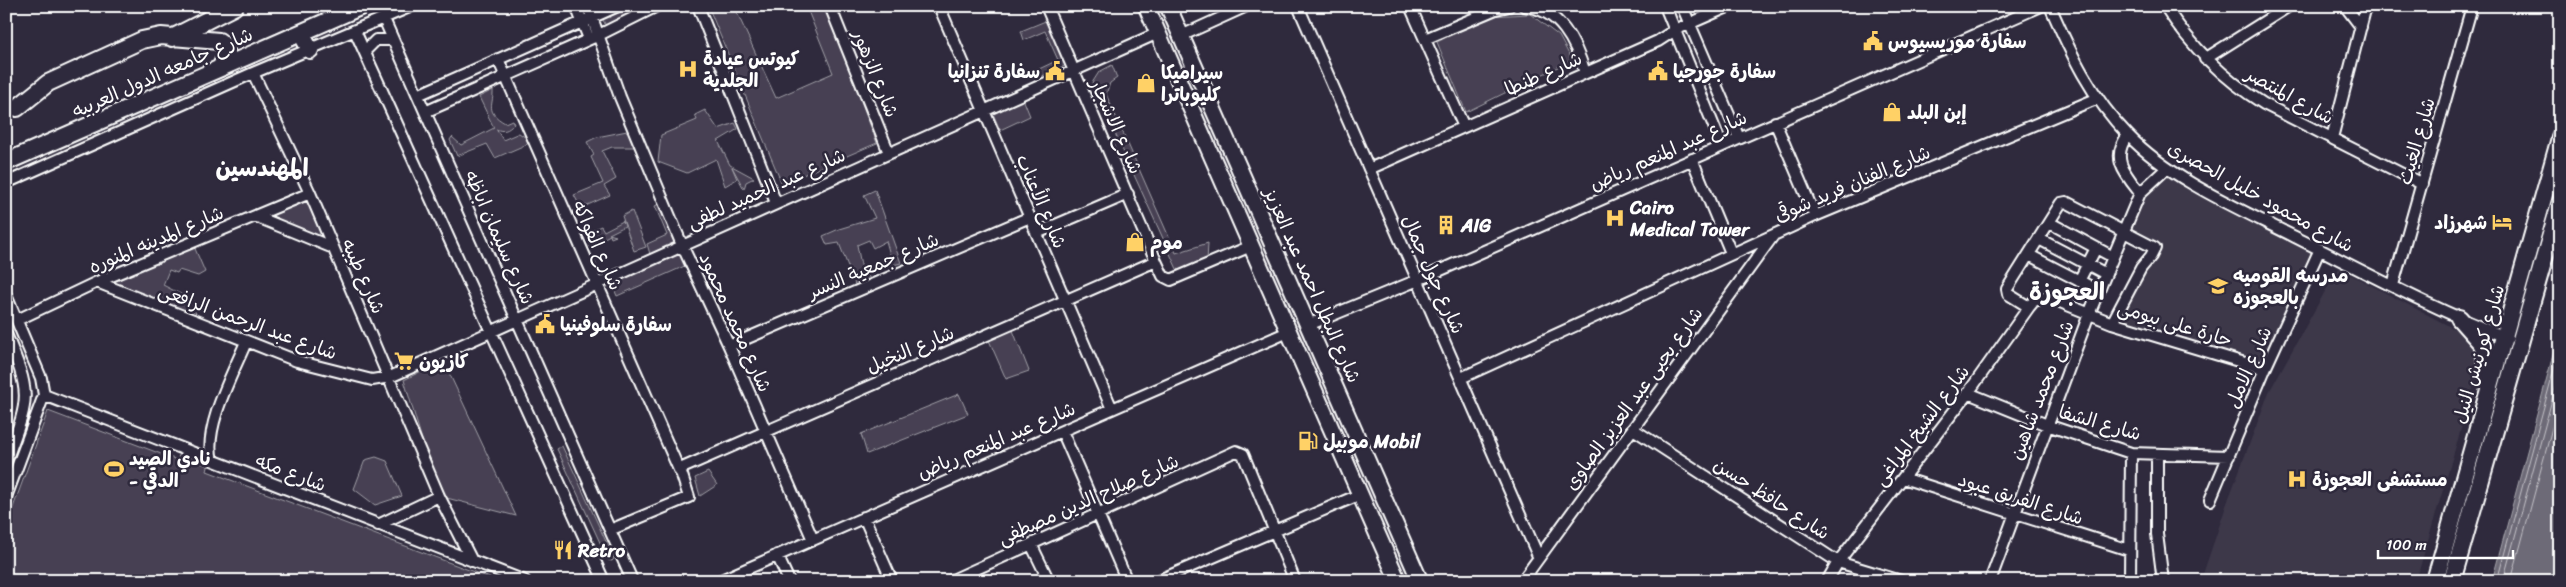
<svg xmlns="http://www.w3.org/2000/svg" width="2566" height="587" font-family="Sriracha,'Playpen Sans Arabic',sans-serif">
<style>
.built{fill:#3c3749}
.green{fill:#464152;stroke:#a2a0a8}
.water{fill:#6d6a77;stroke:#a7a6ad}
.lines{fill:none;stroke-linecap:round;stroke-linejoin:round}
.shore{stroke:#c5c3c9;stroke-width:1}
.street-casing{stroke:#fff;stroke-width:14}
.secondary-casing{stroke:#fff;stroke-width:19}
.primary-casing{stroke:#fff;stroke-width:20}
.street{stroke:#2f2a3d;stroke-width:10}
.secondary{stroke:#2f2a3d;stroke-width:15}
.primary{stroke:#2f2a3d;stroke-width:16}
.labels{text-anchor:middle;stroke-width:5;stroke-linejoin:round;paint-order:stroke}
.poi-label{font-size:19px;font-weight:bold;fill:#fff;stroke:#2f2a3d;text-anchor:start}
.street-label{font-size:19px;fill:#fff;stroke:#2f2a3d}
.district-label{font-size:24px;font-weight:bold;fill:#fff;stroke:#2f2a3d}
</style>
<rect width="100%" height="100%" fill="#2f2a3d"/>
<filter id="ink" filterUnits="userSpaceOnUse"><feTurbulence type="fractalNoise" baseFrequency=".02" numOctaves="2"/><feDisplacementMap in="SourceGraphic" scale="10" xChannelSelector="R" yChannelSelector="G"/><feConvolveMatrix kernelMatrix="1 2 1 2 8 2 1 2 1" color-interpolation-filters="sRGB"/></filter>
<g filter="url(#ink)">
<path class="built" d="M 2168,173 L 2316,250 L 2264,365 L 2116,321 L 2158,247 L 2127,231 L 2143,196 Z
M 2338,268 L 2470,337 L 2482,358 L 2416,581 L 2204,581 L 2203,574 L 2227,503 L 2269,392 Z"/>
<path class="green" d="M 622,6 L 652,6 L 607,28 L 601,16 Z
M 708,6 L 734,6 L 776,98 L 833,73 L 806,6 L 825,6 L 877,143 L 782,184 Z
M 1530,14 L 1559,36 L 1572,60 L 1466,112 L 1437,42 L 1487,16 Z
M 1048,20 L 1067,65 L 1040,77 L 1037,70 L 1058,60 L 1045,31 L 1024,40 L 1021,31 Z
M 1112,65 L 1117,78 L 1110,83 L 1106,94 L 1176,253 L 1208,243 L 1207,262 L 1180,272 L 1177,269 L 1092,83 L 1099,72 Z
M 493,90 C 494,105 484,111 505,123 L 512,120 L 514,124 C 508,131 503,132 496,129 L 503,140 L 519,133 L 532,142 L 495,158 L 487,144 L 457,156 L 450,140 L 452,137 L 461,145 L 494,128 L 479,97 Z
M 1022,96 L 1030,116 L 1000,130 L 991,109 Z
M 705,110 L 718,129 L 735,123 L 738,129 L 718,141 L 730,165 L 754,178 L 746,182 L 744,189 L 732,167 L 737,179 L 725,186 L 716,159 L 687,173 L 658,162 L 661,135 L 697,120 L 695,115 Z
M 632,130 L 639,147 L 612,147 L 602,151 L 616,179 L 604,186 L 610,195 L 581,208 L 574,195 L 603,183 L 591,157 L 594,155 L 587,142 L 597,137 Z
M 875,190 L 901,263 L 893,265 L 886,241 L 873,248 L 869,240 L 857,245 L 861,265 L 872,282 L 856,287 L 839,243 L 827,245 L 823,236 L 839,229 L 875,218 L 864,195 Z
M 310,195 L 329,245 L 259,215 Z
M 661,203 L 678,242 L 650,254 L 647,244 L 667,235 L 655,206 Z
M 632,211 L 646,247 L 634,251 L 622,216 Z
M 623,221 L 625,226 L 609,234 L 616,236 L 611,238 L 610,235 L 593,244 L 588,232 L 601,226 L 604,231 Z
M 193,244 L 205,272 L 198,276 L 179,270 L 177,273 L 169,270 L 163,285 L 196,302 L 195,319 L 103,281 Z
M 680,249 L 687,265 L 617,296 L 610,279 Z
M 1012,328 L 1029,371 L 1006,379 L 988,338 Z
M 443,360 L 516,516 L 439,496 L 404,380 Z
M 959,394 L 968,414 L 867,454 L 861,434 Z
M 48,411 L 177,460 L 181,451 L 209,463 L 207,471 L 498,581 L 6,581 L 6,527 Z
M 562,446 L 614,559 L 612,561 L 608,560 L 557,449 Z
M 376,457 L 387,461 L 402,496 L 375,505 L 354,489 L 365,460 Z
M 708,472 L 717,485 L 700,496 L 695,478 Z"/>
<path class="water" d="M 2560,329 L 2560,581 L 2492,581 Z"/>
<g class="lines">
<path class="shore" d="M 2497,581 L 2560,347
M 2503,581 L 2560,370
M 2511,581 L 2560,398"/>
<defs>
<path id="street" d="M 576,6 L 589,39
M 588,6 L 620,97 L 682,245 L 729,346 L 813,540
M 698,6 L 776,203
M 830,6 L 889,153
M 939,6 L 1112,409
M 1046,6 L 1156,261
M 1298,6 L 1538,556
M 1410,6 L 1464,127
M 1524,6 C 1560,9 1576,43 1585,73
M 1665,6 L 1722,146
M 1682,6 L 1739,138
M 2050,6 C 2071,54 2091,97 2128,135 C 2171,180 2240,209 2295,237 C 2365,272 2435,310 2508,338
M 2165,6 C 2191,47 2222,78 2264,104 L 2422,184
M 2345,6 L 2361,27
M 384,19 L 632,580
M 355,31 L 604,581
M 1181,36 L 1247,6
M 1425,39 L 1496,9 L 1509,6
M 365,51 L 376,40 L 393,40
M 498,59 L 680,472
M 2205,59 L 2289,6
M 253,73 L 310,193 L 439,496 L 472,561
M 418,95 L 618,6
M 425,112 L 599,35 L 657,6
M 1775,122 L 1815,216
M 2128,135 C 2110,158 2125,174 2140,193
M 2332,138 L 2366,6
M 1692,159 L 1731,253
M 1369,169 L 1658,41 L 1675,30 L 1730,6
M 6,183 L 253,73 L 412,6
M 255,216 L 331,247
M 2050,223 L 2113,257
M 1037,233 L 1128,194
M 2039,239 L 2106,274
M 2029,255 L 2099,291
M 2079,281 L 2096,248
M 97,282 L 297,361 L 372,380 L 390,377 L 1158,33
M 2393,285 L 2472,6
M 6,295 L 41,378 L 44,395 L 6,497
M 2029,307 L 2008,294 L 2007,289 L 2061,203 L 2066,202 L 2155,248 L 2151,256 L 2141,268 L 2112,323
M 17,320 L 97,282 L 310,193
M 1308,325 L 1418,280 L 2041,6
M 6,334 C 33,397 29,399 6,461
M 729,346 L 1030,217
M 1461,378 L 1815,216 L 2096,99
M 1968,393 L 2047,425 L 2131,453 L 2229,456
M 44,395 L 525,581
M 1633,429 L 1838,562 L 1901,581
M 1062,431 L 1127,581
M 2157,454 L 2157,534 L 2163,581
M 212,460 C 203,428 233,373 246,342
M 1903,478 L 2129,550
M 2210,500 L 2265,369 L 2320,249
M 864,517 L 892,581
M 378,525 L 439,496
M 610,530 L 689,497 L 680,469 L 1156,261 L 1163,276 L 1171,280 L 1251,246
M 1031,544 L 1049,581
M 777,555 L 789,581
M 719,581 L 1288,332
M 950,581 L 1236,451 L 1243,454 L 1295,581
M 1157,581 L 1361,494
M 1522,581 L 1773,236
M 1827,581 L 1838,562 L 1968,393 L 2029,307 L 2034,301 L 2048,297 L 2112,323 L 2265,369
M 1990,581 L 2089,314 L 2140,193 L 2167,168
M 2130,581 L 2131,453"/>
<path id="secondary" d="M 1146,6 L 1398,581
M 1168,6 L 1420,581"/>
<path id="primary" d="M 301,33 L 310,50
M 172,38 L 235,6
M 17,108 L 48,83 L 142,40 L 161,36 L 219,41 L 225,47 L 227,55 L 220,68
M 6,162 L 362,6
M 2459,318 L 2482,344 L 2490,376
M 2435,581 L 2560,138
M 2452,581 L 2560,203"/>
</defs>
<use href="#street" class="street-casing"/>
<use href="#secondary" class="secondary-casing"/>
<use href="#primary" class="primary-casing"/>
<use href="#street" class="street"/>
<use href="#secondary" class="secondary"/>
<use href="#primary" class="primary"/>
</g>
</g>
<defs>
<symbol id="civic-bare" viewBox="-9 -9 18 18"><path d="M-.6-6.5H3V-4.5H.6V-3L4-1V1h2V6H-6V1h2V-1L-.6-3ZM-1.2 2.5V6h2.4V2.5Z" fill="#ffd166" stroke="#2f2a3d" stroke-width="2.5" paint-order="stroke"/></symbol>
<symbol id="hospital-bare" viewBox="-9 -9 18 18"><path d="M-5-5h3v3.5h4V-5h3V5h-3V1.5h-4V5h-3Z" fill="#ffd166" stroke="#2f2a3d" stroke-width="2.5" paint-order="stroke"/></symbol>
<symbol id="shop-bare" viewBox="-9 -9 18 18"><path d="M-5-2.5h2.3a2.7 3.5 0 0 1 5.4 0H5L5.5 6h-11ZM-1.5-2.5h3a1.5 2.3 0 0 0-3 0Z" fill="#ffd166" stroke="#2f2a3d" stroke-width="2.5" paint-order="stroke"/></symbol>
<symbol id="hotel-bare" viewBox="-9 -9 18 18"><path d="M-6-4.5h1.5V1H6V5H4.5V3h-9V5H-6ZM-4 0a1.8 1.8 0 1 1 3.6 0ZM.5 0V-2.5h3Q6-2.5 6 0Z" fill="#ffd166" stroke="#2f2a3d" stroke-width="2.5" paint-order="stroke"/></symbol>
<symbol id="building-bare" viewBox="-9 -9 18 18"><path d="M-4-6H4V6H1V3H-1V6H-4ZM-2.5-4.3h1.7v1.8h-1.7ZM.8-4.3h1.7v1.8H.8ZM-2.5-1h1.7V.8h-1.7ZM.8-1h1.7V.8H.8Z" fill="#ffd166" stroke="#2f2a3d" stroke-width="2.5" paint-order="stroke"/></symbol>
<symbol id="school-bare" viewBox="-9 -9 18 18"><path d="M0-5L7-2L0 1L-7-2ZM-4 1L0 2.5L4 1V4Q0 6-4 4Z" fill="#ffd166" stroke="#2f2a3d" stroke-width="2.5" paint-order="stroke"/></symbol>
<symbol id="supermarket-bare" viewBox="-9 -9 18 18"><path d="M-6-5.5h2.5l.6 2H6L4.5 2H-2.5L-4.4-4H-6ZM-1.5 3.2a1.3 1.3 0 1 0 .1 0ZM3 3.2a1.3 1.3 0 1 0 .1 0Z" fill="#ffd166" stroke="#2f2a3d" stroke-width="2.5" paint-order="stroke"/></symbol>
<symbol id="fuel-bare" viewBox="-9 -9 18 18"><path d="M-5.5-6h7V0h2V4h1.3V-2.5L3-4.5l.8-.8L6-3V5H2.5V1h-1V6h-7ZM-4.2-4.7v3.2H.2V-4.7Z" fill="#ffd166" stroke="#2f2a3d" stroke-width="2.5" paint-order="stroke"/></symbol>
<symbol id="stadium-bare" viewBox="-9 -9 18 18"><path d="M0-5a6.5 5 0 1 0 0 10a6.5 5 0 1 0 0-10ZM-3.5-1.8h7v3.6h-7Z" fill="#ffd166" stroke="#2f2a3d" stroke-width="2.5" paint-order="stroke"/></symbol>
<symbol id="restaurant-bare" viewBox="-9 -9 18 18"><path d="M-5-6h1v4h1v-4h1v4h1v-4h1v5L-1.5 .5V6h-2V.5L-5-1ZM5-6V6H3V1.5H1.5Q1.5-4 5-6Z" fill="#ffd166" stroke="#2f2a3d" stroke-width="2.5" paint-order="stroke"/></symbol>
</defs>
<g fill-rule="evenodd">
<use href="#civic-bare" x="1859" y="27" width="28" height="28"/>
<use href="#hospital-bare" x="674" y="55" width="28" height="28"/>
<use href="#civic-bare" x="1041" y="57" width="28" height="28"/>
<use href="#civic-bare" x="1644" y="57" width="28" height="28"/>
<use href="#shop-bare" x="1132" y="69" width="28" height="28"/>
<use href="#shop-bare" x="1878" y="98" width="28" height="28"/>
<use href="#hospital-bare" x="1601" y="204" width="28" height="28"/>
<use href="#hotel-bare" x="2488" y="208" width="28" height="28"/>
<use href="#building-bare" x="1432" y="211" width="28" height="28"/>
<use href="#shop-bare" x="1121" y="228" width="28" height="28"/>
<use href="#school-bare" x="2204" y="272" width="28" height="28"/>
<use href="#civic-bare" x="531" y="310" width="28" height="28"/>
<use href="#supermarket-bare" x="390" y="347" width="28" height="28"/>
<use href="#fuel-bare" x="1294" y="427" width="28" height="28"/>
<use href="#stadium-bare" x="100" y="455" width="28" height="28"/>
<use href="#hospital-bare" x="2283" y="465" width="28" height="28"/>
<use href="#restaurant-bare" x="549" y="536" width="28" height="28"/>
</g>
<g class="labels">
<g class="poi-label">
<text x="1888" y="48">سفارة موريسيوس</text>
<text x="703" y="65">كيوتس عيادة<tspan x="703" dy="22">الجلدية</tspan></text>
<text x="1040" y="78" text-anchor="end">سفارة تنزانيا</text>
<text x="1673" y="78">سفارة جورجيا</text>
<text x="1161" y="79">سيراميكا<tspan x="1161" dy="22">كليوباترا</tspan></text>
<text x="1907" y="119">إبن البلد</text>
<text x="1630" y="214">Cairo<tspan x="1630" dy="22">Medical Tower</tspan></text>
<text x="2487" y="229" text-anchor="end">شهرزاد</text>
<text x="1461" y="232">AIG</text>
<text x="1150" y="249">موم</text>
<text x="2233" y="282">مدرسه القوميه<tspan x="2233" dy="22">بالعجوزه</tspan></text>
<text x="560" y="331">سفارة سلوفينيا</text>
<text x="419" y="368">كازيون</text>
<text x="1323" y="448">موبيل Mobil</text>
<text x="129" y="465">نادي الصيد<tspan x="129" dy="22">- الدقي</tspan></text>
<text x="2312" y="486">مستشفى العجوزة</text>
<text x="578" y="557">Retro</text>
</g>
<g class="street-label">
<text transform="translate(162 72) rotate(-24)" y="7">شارع جامعه الدول العربيه</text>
<text transform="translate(876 73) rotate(68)" y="7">شارع الزهور</text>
<text transform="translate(1543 73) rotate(-24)" y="7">شارع طنطا</text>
<text transform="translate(2290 95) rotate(29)" y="7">شارع المنتصر</text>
<text transform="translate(1117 126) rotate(66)" y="7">شارع الاشجار</text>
<text transform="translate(2416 141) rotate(-74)" y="7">شارع الغيث</text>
<text transform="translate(1668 150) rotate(-24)" y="7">شارع عبد المنعم رياض</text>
<text transform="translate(1852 183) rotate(-23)" y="7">شارع الفنان فريد شوقى</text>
<text transform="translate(766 188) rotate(-24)" y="7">شارع عبد الحميد لطفى</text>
<text transform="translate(2261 196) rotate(29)" y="7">شارع محمود خليل الحصرى</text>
<text transform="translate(1042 201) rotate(67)" y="7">شارع الأعناب</text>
<text transform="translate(500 237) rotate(66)" y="7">شارع سليمان اباظه</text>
<text transform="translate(156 239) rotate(-23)" y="7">شارع المدينه المنوره</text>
<text transform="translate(598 245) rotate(66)" y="7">شارع الفواكه</text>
<text transform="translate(873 265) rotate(-23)" y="7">شارع جمعية النسر</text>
<text transform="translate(1434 274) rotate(66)" y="7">شارع جول جمال</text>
<text transform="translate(364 276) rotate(66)" y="7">شارع طيبه</text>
<text transform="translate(1313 285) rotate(66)" y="7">شارع البطل احمد عبد العزيز</text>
<text transform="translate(248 321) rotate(20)" y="7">شارع عبد الرحمن الرافعى</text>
<text transform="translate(736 322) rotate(66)" y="7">شارع محمد محمود</text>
<text transform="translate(2175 323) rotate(17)" y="7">حارة على بيومى</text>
<text transform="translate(910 349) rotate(-23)" y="7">شارع النخيل</text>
<text transform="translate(2478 354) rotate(-74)" y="7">شارع كورنيش النيل</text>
<text transform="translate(2248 367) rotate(-66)" y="7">شارع الامل</text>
<text transform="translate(2041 390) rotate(-69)" y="7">شارع محمد شاهين</text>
<text transform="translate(1633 398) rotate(-54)" y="7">شارع يحيى عبد العزيز الصاوى</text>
<text transform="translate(2100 422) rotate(16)" y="7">شارع الشفا</text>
<text transform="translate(1921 425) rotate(-53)" y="7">شارع الشيخ المراغى</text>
<text transform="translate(996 440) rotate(-23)" y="7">شارع عبد المنعم رياض</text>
<text transform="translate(291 472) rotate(21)" y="7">شارع مكه</text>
<text transform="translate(1772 498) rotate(33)" y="7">شارع حافظ حسن</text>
<text transform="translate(2021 498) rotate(18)" y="7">شارع الفريق عبود</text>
<text transform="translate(1088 499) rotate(-24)" y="7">شارع صلاح الدين مصطفى</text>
</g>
<g class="district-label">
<text x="262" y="176">المهندسين</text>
<text x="2067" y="300">العجوزة</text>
</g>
</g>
<rect width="2566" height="587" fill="none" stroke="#2f2a3d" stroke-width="25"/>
<rect x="12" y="12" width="2541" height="562" fill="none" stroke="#fff" stroke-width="2" filter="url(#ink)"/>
<path d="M2378 550v8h135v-8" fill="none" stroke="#ffffff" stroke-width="2.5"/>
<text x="2386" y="550" font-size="15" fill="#ffffff" stroke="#2f2a3d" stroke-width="4" paint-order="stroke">100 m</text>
</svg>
